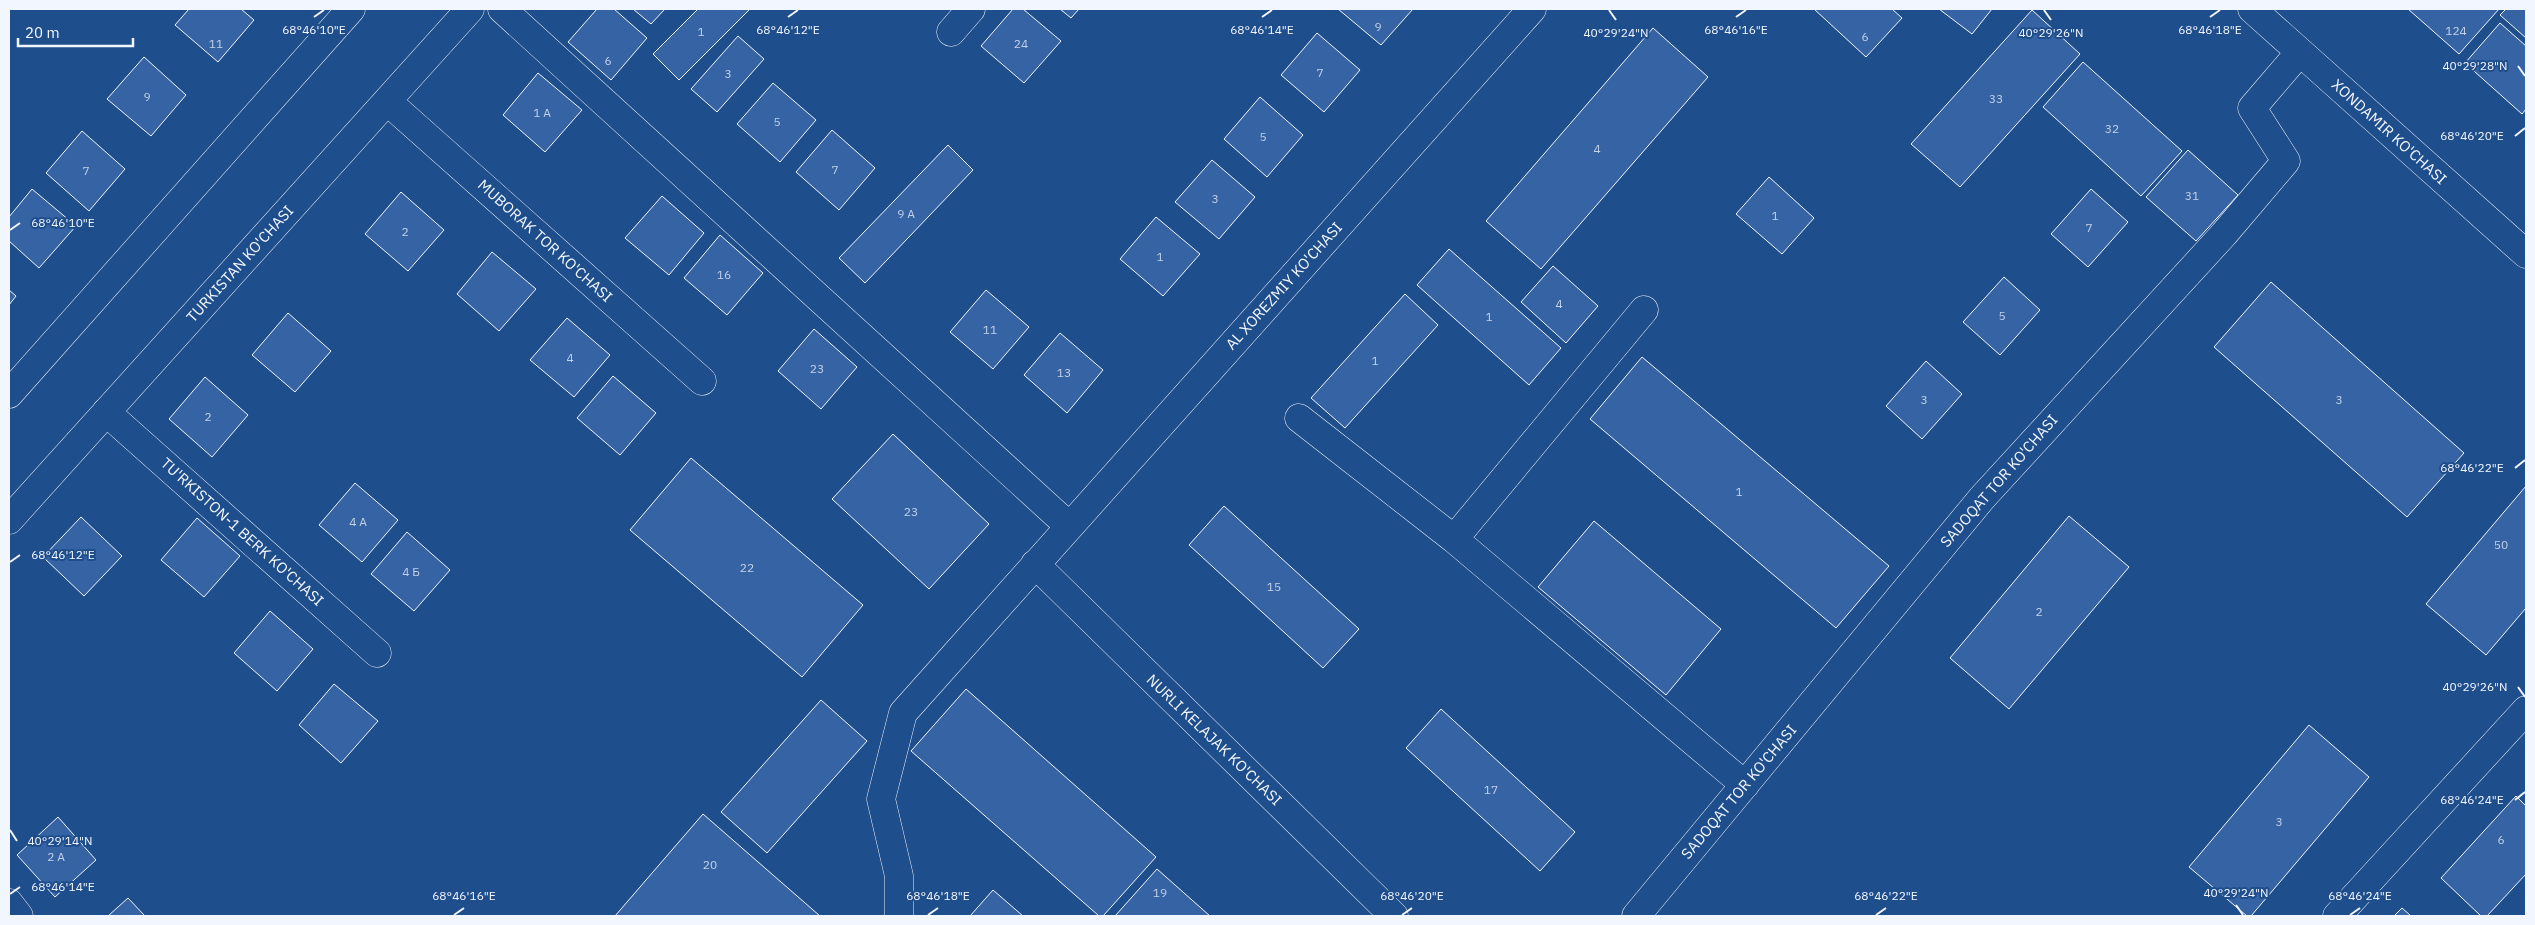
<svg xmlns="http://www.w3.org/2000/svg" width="2535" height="925" font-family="'IBM Plex Sans',sans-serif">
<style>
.building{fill:#3563a3;stroke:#f2f6ff}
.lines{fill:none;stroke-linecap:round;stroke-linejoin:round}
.minor-casing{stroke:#f2f6ff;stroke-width:29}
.minor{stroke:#1f4e8c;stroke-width:28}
.ticks{fill:none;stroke:#f2f6ff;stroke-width:2}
.labels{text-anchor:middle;stroke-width:4;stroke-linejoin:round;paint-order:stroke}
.number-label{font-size:12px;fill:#c3d1e8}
.street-label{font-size:15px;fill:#f2f6ff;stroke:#1f4e8c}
.ticks-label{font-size:12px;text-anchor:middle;fill:#f2f6ff;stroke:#1f4e8c;stroke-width:4;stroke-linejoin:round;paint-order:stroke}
</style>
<rect width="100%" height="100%" fill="#1f4e8c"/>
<path class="building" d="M 189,9 L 241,9 L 254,20 L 218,62 L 175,25 Z
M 597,9 L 614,9 L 647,38 L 611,80 L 568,42 Z
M 633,9 L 665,9 L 651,24 Z
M 698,9 L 750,9 L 679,80 L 653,54 Z
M 1013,9 L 1023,9 L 1061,41 L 1024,83 L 981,46 Z
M 1060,9 L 1079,9 L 1071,18 Z
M 1338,9 L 1413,9 L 1381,45 Z
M 1814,9 L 1892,9 L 1902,18 L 1866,57 Z
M 1939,9 L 1992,9 L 1972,34 Z
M 2408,9 L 2499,9 L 2459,54 Z
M 2506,9 L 2526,9 L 2526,38 L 2500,15 Z
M 2032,10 L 2080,54 L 1960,187 L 1911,144 Z
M 2500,23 L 2526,46 L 2526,109 L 2522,114 L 2465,63 Z
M 1653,28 L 1708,77 L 1541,269 L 1486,221 Z
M 1317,33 L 1360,70 L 1324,112 L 1281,75 Z
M 738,36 L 764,59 L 717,112 L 691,89 Z
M 144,57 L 186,95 L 151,136 L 107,99 Z
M 2083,62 L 2182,151 L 2141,196 L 2043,107 Z
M 538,73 L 582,110 L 545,152 L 503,115 Z
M 773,83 L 816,120 L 780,162 L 737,124 Z
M 1260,97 L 1303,135 L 1267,177 L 1224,139 Z
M 832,130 L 875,168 L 839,210 L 796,172 Z
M 82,131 L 125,169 L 89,211 L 46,173 Z
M 948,145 L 973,170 L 865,283 L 839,258 Z
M 2188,150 L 2238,195 L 2196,241 L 2146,197 Z
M 1212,160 L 1255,197 L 1219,239 L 1175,202 Z
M 1769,177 L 1814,218 L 1782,254 L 1736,214 Z
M 32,189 L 76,226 L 39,268 L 9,241 L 9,217 Z
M 2091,189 L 2128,222 L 2088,267 L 2051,234 Z
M 401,192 L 444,230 L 408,271 L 365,234 Z
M 662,196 L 704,233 L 669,275 L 625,238 Z
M 1156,217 L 1200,254 L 1163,296 L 1120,259 Z
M 720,235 L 763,273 L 727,315 L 684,278 Z
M 1449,249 L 1561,348 L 1529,385 L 1417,285 Z
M 492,252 L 536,289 L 499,331 L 457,294 Z
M 1553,266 L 1598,306 L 1566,343 L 1521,302 Z
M 2004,277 L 2040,310 L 2000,355 L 1963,322 Z
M 2271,282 L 2464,453 L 2407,517 L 2214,347 Z
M 9,290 L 16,296 L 9,305 Z
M 986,290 L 1029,327 L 993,369 L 950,332 Z
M 1405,294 L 1438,325 L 1345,428 L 1311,398 Z
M 288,313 L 331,351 L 295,392 L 252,355 Z
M 567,318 L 610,355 L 574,397 L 530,360 Z
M 814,329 L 857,367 L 821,409 L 778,371 Z
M 1060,333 L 1103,370 L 1067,413 L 1024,375 Z
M 1642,357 L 1889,566 L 1836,628 L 1590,419 Z
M 1926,361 L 1962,394 L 1922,439 L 1886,406 Z
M 613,376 L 656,413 L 620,455 L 577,418 Z
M 205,377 L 248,415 L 212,457 L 169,419 Z
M 893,434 L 989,524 L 929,589 L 832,499 Z
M 691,458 L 863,605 L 802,677 L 630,530 Z
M 355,483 L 398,520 L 362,562 L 319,525 Z
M 2526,486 L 2526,608 L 2486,655 L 2426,604 Z
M 1224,506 L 1359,629 L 1323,668 L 1189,545 Z
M 2069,516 L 2129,567 L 2009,709 L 1950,658 Z
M 81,517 L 122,556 L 84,596 L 43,557 Z
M 197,518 L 240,556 L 204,597 L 161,560 Z
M 1594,521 L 1721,629 L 1666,695 L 1538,587 Z
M 407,532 L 450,570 L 414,611 L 371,574 Z
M 270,611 L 313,649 L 277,691 L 234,653 Z
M 334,684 L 378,721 L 341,763 L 299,725 Z
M 966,689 L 1156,857 L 1103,916 L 1099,916 L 911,751 Z
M 821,700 L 867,741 L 767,853 L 721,812 Z
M 1441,709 L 1575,832 L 1540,871 L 1406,748 Z
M 2309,725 L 2369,777 L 2251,916 L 2247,916 L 2189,867 Z
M 2516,796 L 2526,806 L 2526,874 L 2487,916 L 2481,916 L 2441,878 Z
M 703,814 L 820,916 L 615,916 Z
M 58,817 L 96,860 L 55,897 L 17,855 Z
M 1157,869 L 1210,916 L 1115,916 Z
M 993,890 L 1023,916 L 970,916 Z
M 128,898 L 145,916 L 108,916 Z
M 2402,908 L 2411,916 L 2394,916 Z"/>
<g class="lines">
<defs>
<path id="minor" d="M 502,9 L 1069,526
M 2252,9 L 2526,254
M 951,32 L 971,9
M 387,101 L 702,381
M 9,394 L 351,9
M 106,412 L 377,653
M 1299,418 L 1454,539 L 1745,785
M 9,520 L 470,9
M 1454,539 L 1644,310
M 1035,564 L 1394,916
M 9,903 L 19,916
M 899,916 L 899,876 L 881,799 L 903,713 L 1532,9
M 1636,916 L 1982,498 L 2224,234 L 2286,161 L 2252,108 L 2300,52
M 2337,916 L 2526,710"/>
</defs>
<use href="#minor" class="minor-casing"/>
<use href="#minor" class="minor"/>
</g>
<path class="ticks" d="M 1609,10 L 1616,20M 2044,10 L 2051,20M 314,17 L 324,10M 788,17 L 798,10M 1262,17 L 1272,10M 1736,17 L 1746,10M 2210,17 L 2220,10M 2518,66 L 2525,76M 2515,136 L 2525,128M 10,230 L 20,223M 2515,468 L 2525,460M 10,562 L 20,555M 2518,687 L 2525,697M 2515,800 L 2525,792M 10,830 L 17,841M 10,894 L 20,887M 2236,905 L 2243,915M 454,915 L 464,908M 928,915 L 938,908M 1402,915 L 1412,908M 1876,915 L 1886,908M 2350,915 L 2360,908"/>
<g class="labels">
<g class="number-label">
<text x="1378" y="31">9</text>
<text x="2456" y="35">124</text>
<text x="701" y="36">1</text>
<text x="1865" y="41">6</text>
<text x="216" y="48">11</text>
<text x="1021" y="48">24</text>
<text x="608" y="65">6</text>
<text x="1320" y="77">7</text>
<text x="728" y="78">3</text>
<text x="147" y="101">9</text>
<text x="1996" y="103">33</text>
<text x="542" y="117">1 А</text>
<text x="777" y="126">5</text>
<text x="2112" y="133">32</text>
<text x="1263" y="141">5</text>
<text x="1597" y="153">4</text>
<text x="835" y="174">7</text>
<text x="86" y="175">7</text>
<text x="2192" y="200">31</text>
<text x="1215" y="203">3</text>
<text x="906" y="218">9 А</text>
<text x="1775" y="220">1</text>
<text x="2089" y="232">7</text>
<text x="405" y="236">2</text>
<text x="1160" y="261">1</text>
<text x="724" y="279">16</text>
<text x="1559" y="308">4</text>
<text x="2002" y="320">5</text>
<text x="1489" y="321">1</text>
<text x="990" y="334">11</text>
<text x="570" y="362">4</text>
<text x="1375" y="365">1</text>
<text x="817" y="373">23</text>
<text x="1064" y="377">13</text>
<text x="1924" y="404">3</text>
<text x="2339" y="404">3</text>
<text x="208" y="421">2</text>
<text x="1739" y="496">1</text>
<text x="911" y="516">23</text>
<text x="358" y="526">4 А</text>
<text x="2501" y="549">50</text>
<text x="747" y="572">22</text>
<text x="411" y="576">4 Б</text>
<text x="1274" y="591">15</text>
<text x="2039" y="616">2</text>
<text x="1491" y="794">17</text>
<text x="2279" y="826">3</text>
<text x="2501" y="844">6</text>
<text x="56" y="861">2 А</text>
<text x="710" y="869">20</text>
<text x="1160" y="897">19</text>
</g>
<g class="street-label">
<text transform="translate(2389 132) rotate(42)" y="5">XONDAMIR KO'CHASI</text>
<text transform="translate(545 241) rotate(42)" y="5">MUBORAK TOR KO'CHASI</text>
<text transform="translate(240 264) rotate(-48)" y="5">TURKISTAN KO'CHASI</text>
<text transform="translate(1284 286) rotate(-48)" y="5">AL XOREZMIY KO'CHASI</text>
<text transform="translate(1999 481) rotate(-49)" y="5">SADOQAT TOR KO'CHASI</text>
<text transform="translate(242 532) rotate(42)" y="5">TU'RKISTON-1 BERK KO'CHASI</text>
<text transform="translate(1214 740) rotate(44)" y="5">NURLI KELAJAK KO'CHASI</text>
<text transform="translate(1739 792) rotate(-50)" y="5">SADOQAT TOR KO'CHASI</text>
</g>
</g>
<g class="ticks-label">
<text x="314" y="34">68°46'10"E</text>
<text x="788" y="34">68°46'12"E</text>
<text x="1262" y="34">68°46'14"E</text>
<text x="1736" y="34">68°46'16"E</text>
<text x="2210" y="34">68°46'18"E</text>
<text x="1616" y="37">40°29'24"N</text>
<text x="2051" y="37">40°29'26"N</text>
<text x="2475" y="70">40°29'28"N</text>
<text x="2472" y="140">68°46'20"E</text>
<text x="63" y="227">68°46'10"E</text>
<text x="2472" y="472">68°46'22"E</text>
<text x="63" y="559">68°46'12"E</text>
<text x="2475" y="691">40°29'26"N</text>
<text x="2472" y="804">68°46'24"E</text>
<text x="60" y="845">40°29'14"N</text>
<text x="63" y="891">68°46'14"E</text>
<text x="2236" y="897">40°29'24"N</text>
<text x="464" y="900">68°46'16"E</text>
<text x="938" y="900">68°46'18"E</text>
<text x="1412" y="900">68°46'20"E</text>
<text x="1886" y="900">68°46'22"E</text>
<text x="2360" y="900">68°46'24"E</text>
</g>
<rect width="2535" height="925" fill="none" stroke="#f2f6ff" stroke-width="20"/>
<path d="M18 38v8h115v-8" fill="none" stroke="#f2f6ff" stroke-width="2.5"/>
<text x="25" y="38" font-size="15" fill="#f2f6ff" stroke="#1f4e8c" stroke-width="4" paint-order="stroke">20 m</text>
</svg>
